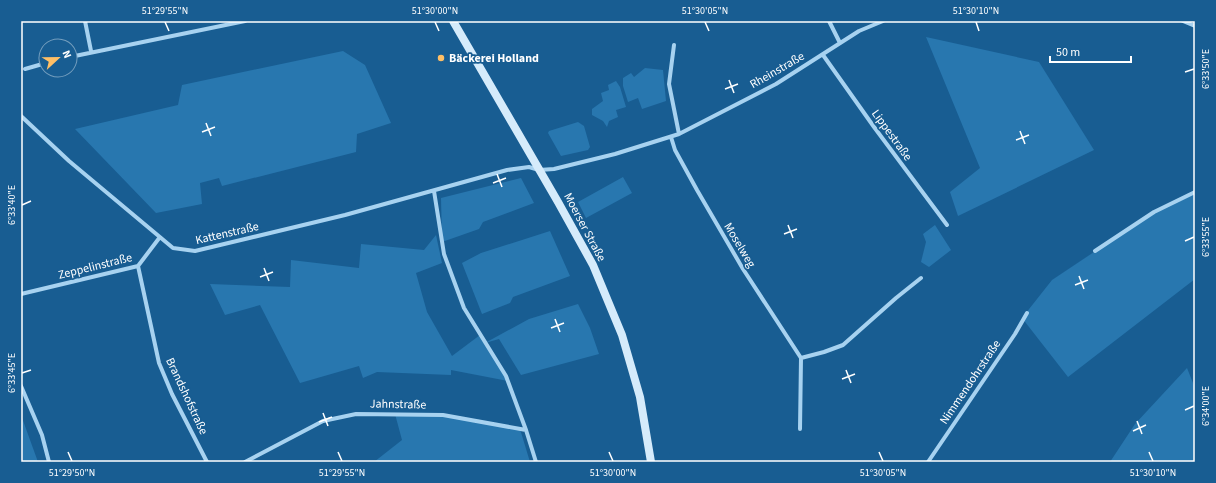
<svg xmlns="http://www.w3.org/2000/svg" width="1216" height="483" font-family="'Source Sans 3',sans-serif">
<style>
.green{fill:#2877af}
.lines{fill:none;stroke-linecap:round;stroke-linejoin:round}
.street{stroke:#a7d2f0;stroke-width:4}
.secondary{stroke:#d5ebfb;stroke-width:8}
.ticks{fill:none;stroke:#fff;stroke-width:1.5}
.poi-dot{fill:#ffbf66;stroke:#185d92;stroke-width:1.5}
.labels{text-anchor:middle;stroke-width:3.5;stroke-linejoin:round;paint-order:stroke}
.poi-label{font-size:12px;font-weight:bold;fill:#fff;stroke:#185d92;text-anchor:start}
.street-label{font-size:12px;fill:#fff;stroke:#185d92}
.neatline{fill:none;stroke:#fff;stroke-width:1.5}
.ticks-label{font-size:10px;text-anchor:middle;fill:#fff}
</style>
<rect width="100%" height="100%" fill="#185d92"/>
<path class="green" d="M 926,37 L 1039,62 L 1094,150 L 958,216 L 950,192 L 980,168 Z
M 343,51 L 365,65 L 391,123 L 357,134 L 356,152 L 222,186 L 219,178 L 200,183 L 202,204 L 156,213 L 75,129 L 178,105 L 182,85 Z
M 645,68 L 663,70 L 666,101 L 642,109 L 638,98 L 628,102 L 623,86 L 623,78 L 631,73 L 634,77 Z
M 616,81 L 620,87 L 626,107 L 616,110 L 618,117 L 609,121 L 607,127 L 603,121 L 592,115 L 592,109 L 603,101 L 601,93 L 609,90 L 608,85 Z
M 578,122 L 584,126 L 590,147 L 588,150 L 561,156 L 548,133 L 549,131 Z
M 623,177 L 632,193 L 586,218 L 578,202 Z
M 521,178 L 534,203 L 483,222 L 479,229 L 442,242 L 441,198 Z
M 1195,193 L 1195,279 L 1068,377 L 1022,318 L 1052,280 L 1154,212 Z
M 935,225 L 951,250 L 929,267 L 921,262 L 926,242 L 923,234 Z
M 550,231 L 570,276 L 513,297 L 510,303 L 482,314 L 462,263 L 481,253 Z
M 436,235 L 442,263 L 416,273 L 427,312 L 452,356 L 480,335 L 485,343 L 529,319 L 578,304 L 590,328 L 599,354 L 521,375 L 499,339 L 485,343 L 508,381 L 451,370 L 451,375 L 377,372 L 363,378 L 359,366 L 300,383 L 260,305 L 225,315 L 210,284 L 290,287 L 291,260 L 359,268 L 361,244 L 424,250 Z
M 1187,368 L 1195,388 L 1195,462 L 1110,462 L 1135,424 Z
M 395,414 L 453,417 L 520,429 L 530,462 L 374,462 L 402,440 Z
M 21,415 L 38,462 L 21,462 Z"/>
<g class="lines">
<path class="street" d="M 85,21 L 91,51
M 829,21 L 840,43
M 1183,21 L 1195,26
M 674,45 L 669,84 L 679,134
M 823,55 L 874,127 L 947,225
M 70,57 L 245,21
M 25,69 L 46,63
M 21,116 L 69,161 L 173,248 L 195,251 L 345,215 L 507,170 L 529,167 L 539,170 L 554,169 L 615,154 L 679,134 L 776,84 L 859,31 L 883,21
M 671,137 L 675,150 L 697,190 L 743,269 L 801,358 L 800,429
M 434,191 L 444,254 L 464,308 L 506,376 L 526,430
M 1095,251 L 1154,212 L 1195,192
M 138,266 L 159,363 L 172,394 L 207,462
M 21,294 L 138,266 L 160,237
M 801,358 L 824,352 L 843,345 L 896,298 L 921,278
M 21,386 L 42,435 L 49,462
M 245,462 L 323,421 L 356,414 L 443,415 L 526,430 L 536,462
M 928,462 L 1015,334 L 1027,313"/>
<path class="secondary" d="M 453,21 L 558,202 L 593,265 L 622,335 L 640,397 L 651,462"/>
</g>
<path class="ticks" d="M 165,22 L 169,31M 435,22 L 439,31M 705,22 L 709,31M 976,22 L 979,31M 1185,72 L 1194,69M 729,80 L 734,93M 725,89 L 738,84M 206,123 L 211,136M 1020,131 L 1025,144M 202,132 L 215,127M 1016,140 L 1029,135M 497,174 L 502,187M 493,183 L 506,178M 22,205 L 31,201M 788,225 L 793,238M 784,234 L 797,229M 1185,241 L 1194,237M 264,268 L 269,281M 1079,276 L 1084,289M 260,277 L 273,272M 1075,285 L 1088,280M 555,319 L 560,332M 551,328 L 564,323M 846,370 L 851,383M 22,373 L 31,370M 842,379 L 855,374M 1185,410 L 1194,406M 323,413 L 328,426M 1137,421 L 1142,434M 319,422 L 332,417M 1133,431 L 1146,425M 68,452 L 72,461M 338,452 L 342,461M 609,452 L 613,461M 879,452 L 883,461M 1149,452 L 1153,461"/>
<circle class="poi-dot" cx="441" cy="58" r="4"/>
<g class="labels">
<g class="poi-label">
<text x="449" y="62">Bäckerei Holland</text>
</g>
<g class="street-label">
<text transform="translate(777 70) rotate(-30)" y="4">Rheinstraße</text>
<text transform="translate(892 135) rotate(54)" y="4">Lippestraße</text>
<text transform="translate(585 227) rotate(62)" y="4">Moerser Straße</text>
<text transform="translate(227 233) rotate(-13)" y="4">Kattenstraße</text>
<text transform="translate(740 245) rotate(59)" y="4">Moselweg</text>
<text transform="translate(95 266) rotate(-14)" y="4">Zeppelinstraße</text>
<text transform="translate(970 382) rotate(-56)" y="4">Nimmendohrstraße</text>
<text transform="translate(187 396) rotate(65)" y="4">Brandshofstraße</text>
<text transform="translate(398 404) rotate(1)" y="4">Jahnstraße</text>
</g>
</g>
<rect width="1216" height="483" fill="none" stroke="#185d92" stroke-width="44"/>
<g transform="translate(58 58) rotate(68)"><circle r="19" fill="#185d92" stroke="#749ebe"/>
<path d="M0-3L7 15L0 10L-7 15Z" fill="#ffbf66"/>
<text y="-6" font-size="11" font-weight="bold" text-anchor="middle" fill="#ffffff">N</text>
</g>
<path d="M1050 56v6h81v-6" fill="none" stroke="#ffffff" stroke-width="2"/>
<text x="1056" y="56" font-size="12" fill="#ffffff" stroke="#185d92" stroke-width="3" paint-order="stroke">50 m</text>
<rect x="22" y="22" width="1172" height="439" class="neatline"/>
<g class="ticks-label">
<text x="165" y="14">51°29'55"N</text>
<text x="435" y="14">51°30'00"N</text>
<text x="705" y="14">51°30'05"N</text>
<text x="976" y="14">51°30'10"N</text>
<text transform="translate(1205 69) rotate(-90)" y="4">6°33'50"E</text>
<text transform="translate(11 205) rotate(-90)" y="4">6°33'40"E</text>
<text transform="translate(1205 237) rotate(-90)" y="4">6°33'55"E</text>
<text transform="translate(11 373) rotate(-90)" y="4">6°33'45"E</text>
<text transform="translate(1205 406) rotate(-90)" y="4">6°34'00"E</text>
<text x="72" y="476">51°29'50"N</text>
<text x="342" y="476">51°29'55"N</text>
<text x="613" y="476">51°30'00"N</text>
<text x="883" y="476">51°30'05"N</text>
<text x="1153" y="476">51°30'10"N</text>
</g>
</svg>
